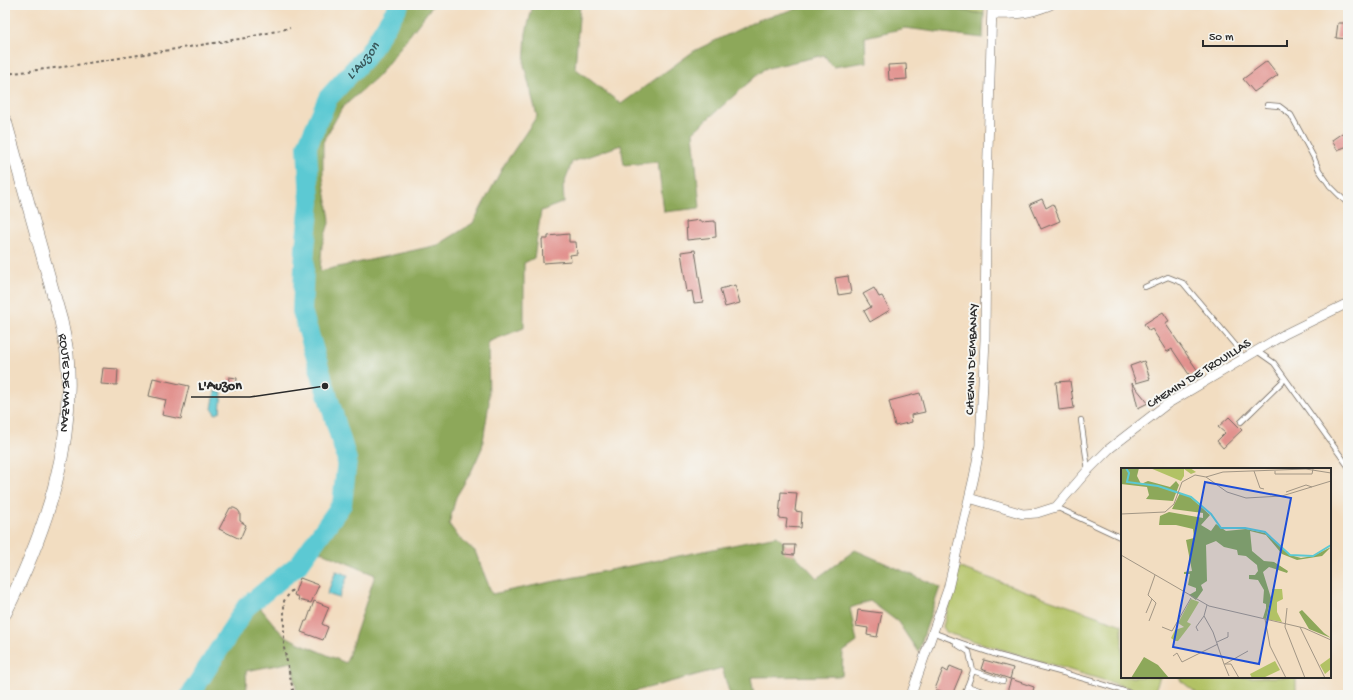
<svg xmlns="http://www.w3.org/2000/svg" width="1353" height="700" font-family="'Gochi Hand',sans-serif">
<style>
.green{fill:#b2c265;stroke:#6e7648}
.forest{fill:#8da85a;stroke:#5c6a42}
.water{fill:#5cc9d3;stroke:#447a7f}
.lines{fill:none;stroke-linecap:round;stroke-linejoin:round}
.river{stroke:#5cc9d3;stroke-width:20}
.building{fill:#e2928e}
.service-casing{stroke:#716960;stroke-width:6}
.minor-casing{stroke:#716960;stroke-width:10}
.secondary-casing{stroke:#716960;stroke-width:14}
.path{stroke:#716960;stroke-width:2;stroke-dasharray:3 3;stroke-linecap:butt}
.service{stroke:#fff;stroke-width:4.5}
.minor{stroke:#fff;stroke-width:9}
.secondary{stroke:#fff;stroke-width:13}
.labels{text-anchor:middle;stroke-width:4;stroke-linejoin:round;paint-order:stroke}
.street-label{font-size:13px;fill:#2b2b2b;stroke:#f6f6f2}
.water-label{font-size:14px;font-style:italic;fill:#3a5a5d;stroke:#f6f6f2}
.inset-river{fill:none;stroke:#5cc9d3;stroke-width:2}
.inset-road{fill:none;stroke:#a29685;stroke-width:1}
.view{fill:#1d4ed8;fill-opacity:0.15;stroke:#1d4ed8;stroke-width:2}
.inset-edge{fill:none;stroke:#2b2b2b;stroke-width:2}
.leader{fill:none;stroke:#2b2b2b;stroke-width:1.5}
.callout-dot{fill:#2b2b2b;stroke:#f6f6f2;stroke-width:1.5}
.callout-label{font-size:14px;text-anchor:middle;font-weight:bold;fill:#2b2b2b;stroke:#f6f6f2;stroke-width:4;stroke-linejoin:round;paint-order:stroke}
</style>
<rect width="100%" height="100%" fill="#f6f6f2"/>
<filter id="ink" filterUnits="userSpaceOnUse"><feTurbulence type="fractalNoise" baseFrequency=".025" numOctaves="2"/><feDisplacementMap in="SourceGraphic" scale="8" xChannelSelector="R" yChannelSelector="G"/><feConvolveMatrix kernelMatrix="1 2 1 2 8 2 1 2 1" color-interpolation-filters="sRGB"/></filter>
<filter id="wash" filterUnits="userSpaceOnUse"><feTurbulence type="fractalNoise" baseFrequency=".012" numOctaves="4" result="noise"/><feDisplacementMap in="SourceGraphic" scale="16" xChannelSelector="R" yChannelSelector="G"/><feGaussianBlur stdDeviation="0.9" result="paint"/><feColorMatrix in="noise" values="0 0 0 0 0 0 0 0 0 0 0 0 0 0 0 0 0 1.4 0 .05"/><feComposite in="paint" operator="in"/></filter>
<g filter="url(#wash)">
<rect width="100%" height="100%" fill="#f2ddc1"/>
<path class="green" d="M 925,5 L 984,5 L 984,14 Z
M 958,567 L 1122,625 L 1122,677 L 1160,677 L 1153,695 L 947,633 L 943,627 Z
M 1180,677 L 1296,677 L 1296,695 L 1199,695 L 1180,680 Z"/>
<path class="forest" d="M 404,5 L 433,5 L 378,76 L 342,108 L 323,142 L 323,177 L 330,220 L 322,245 L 320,271 L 438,245 L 473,223 L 504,165 L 537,116 L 524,65 L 526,33 L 533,5 L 580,5 L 575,68 L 621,104 L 694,51 L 758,20 L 809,5 L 925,5 L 984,14 L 983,38 L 905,28 L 865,37 L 866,62 L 833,67 L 824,55 L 764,69 L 693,132 L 700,208 L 664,212 L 658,162 L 624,165 L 621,145 L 572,162 L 563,187 L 564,202 L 541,211 L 534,258 L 524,263 L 524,328 L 488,342 L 489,403 L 482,448 L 471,472 L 456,497 L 449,524 L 459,538 L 475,551 L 492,594 L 777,536 L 817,578 L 855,550 L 940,587 L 918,652 L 898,622 L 870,601 L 850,608 L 857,642 L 843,652 L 842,676 L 751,677 L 754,695 L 730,695 L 722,668 L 629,693 L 628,695 L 297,695 L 292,662 L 246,671 L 247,695 L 197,695 L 250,609 L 258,605 L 282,634 L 297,642 L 346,663 L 375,575 L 319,551 L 349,505 L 352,460 L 306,309 L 314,203 L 313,146 L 332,101 L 373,55 Z"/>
<path class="water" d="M 215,391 L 222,392 L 220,412 L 217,414 L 214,413 L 214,411 L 212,409 Z
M 336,571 L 348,575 L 339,598 L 327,594 Z"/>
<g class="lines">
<path class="river" id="s1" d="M 190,695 L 246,607 L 299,564 L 342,504 L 347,460 L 302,311 L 305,248 L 310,202 L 307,146 L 328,98 L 368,54 L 399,5"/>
</g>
<g id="blocks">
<path class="building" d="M 1338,23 L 1348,23 L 1348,39 L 1336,38 Z
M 1267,61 L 1278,75 L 1254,92 L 1243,79 Z
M 906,64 L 907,79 L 889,80 L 888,65 Z
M 1348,129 L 1348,146 L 1337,150 L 1332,140 Z
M 1042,199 L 1046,208 L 1053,204 L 1060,221 L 1041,229 L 1030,204 Z
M 700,220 L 700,222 L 715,221 L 716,237 L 687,240 L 686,222 Z
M 569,234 L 569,242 L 576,242 L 577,254 L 570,255 L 571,261 L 543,263 L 542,239 L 548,239 L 548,236 Z
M 695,250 L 703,302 L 694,303 L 692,291 L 687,292 L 681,252 Z
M 848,276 L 851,293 L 838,295 L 835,278 Z
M 735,285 L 740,303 L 725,307 L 720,289 Z
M 874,288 L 879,297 L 882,296 L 890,310 L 870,322 L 864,311 L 871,307 L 863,294 Z
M 1163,312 L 1169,321 L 1165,323 L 1198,371 L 1190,376 L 1172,349 L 1167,352 L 1152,329 L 1149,331 L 1144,324 Z
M 1144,361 L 1150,379 L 1136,383 L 1130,366 Z
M 103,368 L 118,369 L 117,385 L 101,384 Z
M 229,377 L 237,378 L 236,390 L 227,389 Z
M 153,378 L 189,386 L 181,419 L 162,415 L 166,400 L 149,396 Z
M 1070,381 L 1074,408 L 1059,410 L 1056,382 Z
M 1132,383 L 1145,399 L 1148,403 L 1138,408 Z
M 920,393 L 925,412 L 911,415 L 912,422 L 895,426 L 889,401 Z
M 1229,417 L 1242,430 L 1223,448 L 1217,441 L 1225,433 L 1218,427 Z
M 781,492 L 797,493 L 795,511 L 802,512 L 801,528 L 786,527 L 787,519 L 779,518 Z
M 230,508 L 234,508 L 238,510 L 240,513 L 240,521 L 246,525 L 240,539 L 219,529 Z
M 784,545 L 795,545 L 794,555 L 784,554 Z
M 300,578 L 319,585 L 311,603 L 298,600 L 299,597 L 294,595 Z
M 314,601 L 329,607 L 322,624 L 328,627 L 323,640 L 301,632 L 305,621 L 307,621 Z
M 858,610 L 882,613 L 877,637 L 867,635 L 868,628 L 856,626 Z
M 984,660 L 1013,668 L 1010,679 L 981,669 Z
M 950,666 L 962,671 L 952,695 L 935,689 L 943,669 L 948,672 Z
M 1011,679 L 1034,687 L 1032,695 L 1006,695 Z"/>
</g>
</g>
<g filter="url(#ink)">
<use href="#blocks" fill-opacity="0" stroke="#716960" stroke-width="1"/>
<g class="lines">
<defs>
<path id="service" d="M 1267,105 L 1279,106 L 1291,115 L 1314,158 L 1319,170 L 1330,186 L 1348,204
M 1145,287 L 1168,277 L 1183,283 L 1236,346 L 1244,359
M 1257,351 L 1274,363 L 1348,466
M 1081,420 L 1088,470
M 1241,422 L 1285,379
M 1056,507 L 1122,538
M 933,632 C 953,641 973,647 994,654 C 1041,668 1089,678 1135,695
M 956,644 L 969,652 L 973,671 L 964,695
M 973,671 L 1003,681
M 967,686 L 994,695"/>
<path id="minor" d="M 992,14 C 1015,15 1028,14 1050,5
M 969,498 L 1023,514 L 1037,513 L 1056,507 L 1088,470 L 1109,449 L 1167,404 L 1285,334 L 1348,303
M 911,695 L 948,589 L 974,477 L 980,445 L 985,340 L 986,223 L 992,5"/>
<g id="secondary">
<path id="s2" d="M 5,121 L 61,321 C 63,332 66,343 67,354 C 75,447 46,531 5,613"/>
</g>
</defs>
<use href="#service" class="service-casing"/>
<use href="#minor" class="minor-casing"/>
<use href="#secondary" class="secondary-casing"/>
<path class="path" d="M 5,74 L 70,66 L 157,52 L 245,38 L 290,28
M 292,590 L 284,601 L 284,648 L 294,695"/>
<use href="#service" class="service"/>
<use href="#minor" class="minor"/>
<use href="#secondary" class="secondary"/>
</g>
</g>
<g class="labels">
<g class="street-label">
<text transform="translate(970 359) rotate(-88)" y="5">CHEMIN D'EMBANAY</text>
<text transform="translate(1198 372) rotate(-32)" y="5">CHEMIN DE TROUILLAS</text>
<text dy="5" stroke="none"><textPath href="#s2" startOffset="270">ROUTE DE MAZAN</textPath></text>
</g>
<g class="water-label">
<text dy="5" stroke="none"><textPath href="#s1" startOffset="715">L'Auzon</textPath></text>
</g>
</g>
<g transform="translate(1121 468)">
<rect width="210" height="210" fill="#f2ddc1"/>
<path d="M 29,0 L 69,0 L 75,4 L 70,6 L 63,1 L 63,8 L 60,13 ZM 151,121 L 161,121 L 162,131 L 156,134 L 156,144 L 161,154 L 145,151 L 151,130 ZM 70,131 L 78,134 L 66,154 L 70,156 L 57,173 L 54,173 L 50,170 L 54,162 L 63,159 L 57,155 ZM 210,189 L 210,201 L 204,206 L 199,197 ZM 154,193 L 159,202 L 142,210 L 131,210 L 129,206 Z" fill="#b2c265"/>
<path d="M 0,0 L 18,0 L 16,8 L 20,16 L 27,13 L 49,19 L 55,13 L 58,17 L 52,33 L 25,31 L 28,27 L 26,19 L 0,16 ZM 59,25 L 69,29 L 89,47 L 80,57 L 90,63 L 95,56 L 105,63 L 125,61 L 144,65 L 169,87 L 180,90 L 192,88 L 210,79 L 201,88 L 176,92 L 161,86 L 145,67 L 129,63 L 131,83 L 143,93 L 153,94 L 167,103 L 166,105 L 148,99 L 142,104 L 150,130 L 145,151 L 142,150 L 145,140 L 145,136 L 142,135 L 143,122 L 137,112 L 128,111 L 128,107 L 134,107 L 137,103 L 136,97 L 125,88 L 117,87 L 116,82 L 103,79 L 95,73 L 85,77 L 86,113 L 80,117 L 82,122 L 75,132 L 68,127 L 75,123 L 75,120 L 67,117 L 69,106 L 63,106 L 63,104 L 71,103 L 65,72 L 73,70 L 72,61 L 55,57 L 38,57 L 39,48 L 48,44 L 82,50 L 82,45 L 51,41 ZM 181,142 L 203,165 L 210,170 L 188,161 L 178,144 ZM 23,189 L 37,197 L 48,210 L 10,210 Z" fill="#8da85a"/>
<path class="inset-river" d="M 5,0 L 8,5 L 6,14 L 37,18 L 70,29 L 90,46 L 100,60 L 124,60 L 144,64 L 169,87 L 192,88 L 210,77"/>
<path class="inset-road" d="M 133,3 L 139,20 L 143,21M 154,3 L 154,6 L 191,6 L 192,1M 85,9 L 102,4 L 185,1 L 210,5M 165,24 L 185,17 L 191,19M 0,46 L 44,44 L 53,36 L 61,14 L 74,7 L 85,9 L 106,24 L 125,30 L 161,28 L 210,13M 0,87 L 88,138 L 183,160 L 210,172M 86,137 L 83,148 L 92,164 L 103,196 L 110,196 L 118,210M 166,140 L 164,159 L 184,210M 25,145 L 31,131 L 27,127 L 34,107M 144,151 L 149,178 L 165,210M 28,153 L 35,135 L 30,130M 41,159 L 51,163 L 70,130M 179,159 L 204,210M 77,163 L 75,159 L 83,148M 96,174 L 107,169 L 107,164M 52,188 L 56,185 L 61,194 L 97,176M 103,196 L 108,208M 104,196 L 127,183"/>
<path class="view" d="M 84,14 L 170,30 L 138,196 L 52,179 Z"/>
<rect width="210" height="210" class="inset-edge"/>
</g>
<path class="leader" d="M325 386L250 397H191"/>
<circle class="callout-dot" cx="325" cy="386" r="4"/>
<g class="callout-label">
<text x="220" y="389">L'Auzon</text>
</g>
<rect width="1353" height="700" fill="none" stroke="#f6f6f2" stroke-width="20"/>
<path d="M1203 40v6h84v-6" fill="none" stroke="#2b2b2b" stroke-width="2"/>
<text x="1209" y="40" font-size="12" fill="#2b2b2b" stroke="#f6f6f2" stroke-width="3" paint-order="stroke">50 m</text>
</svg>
